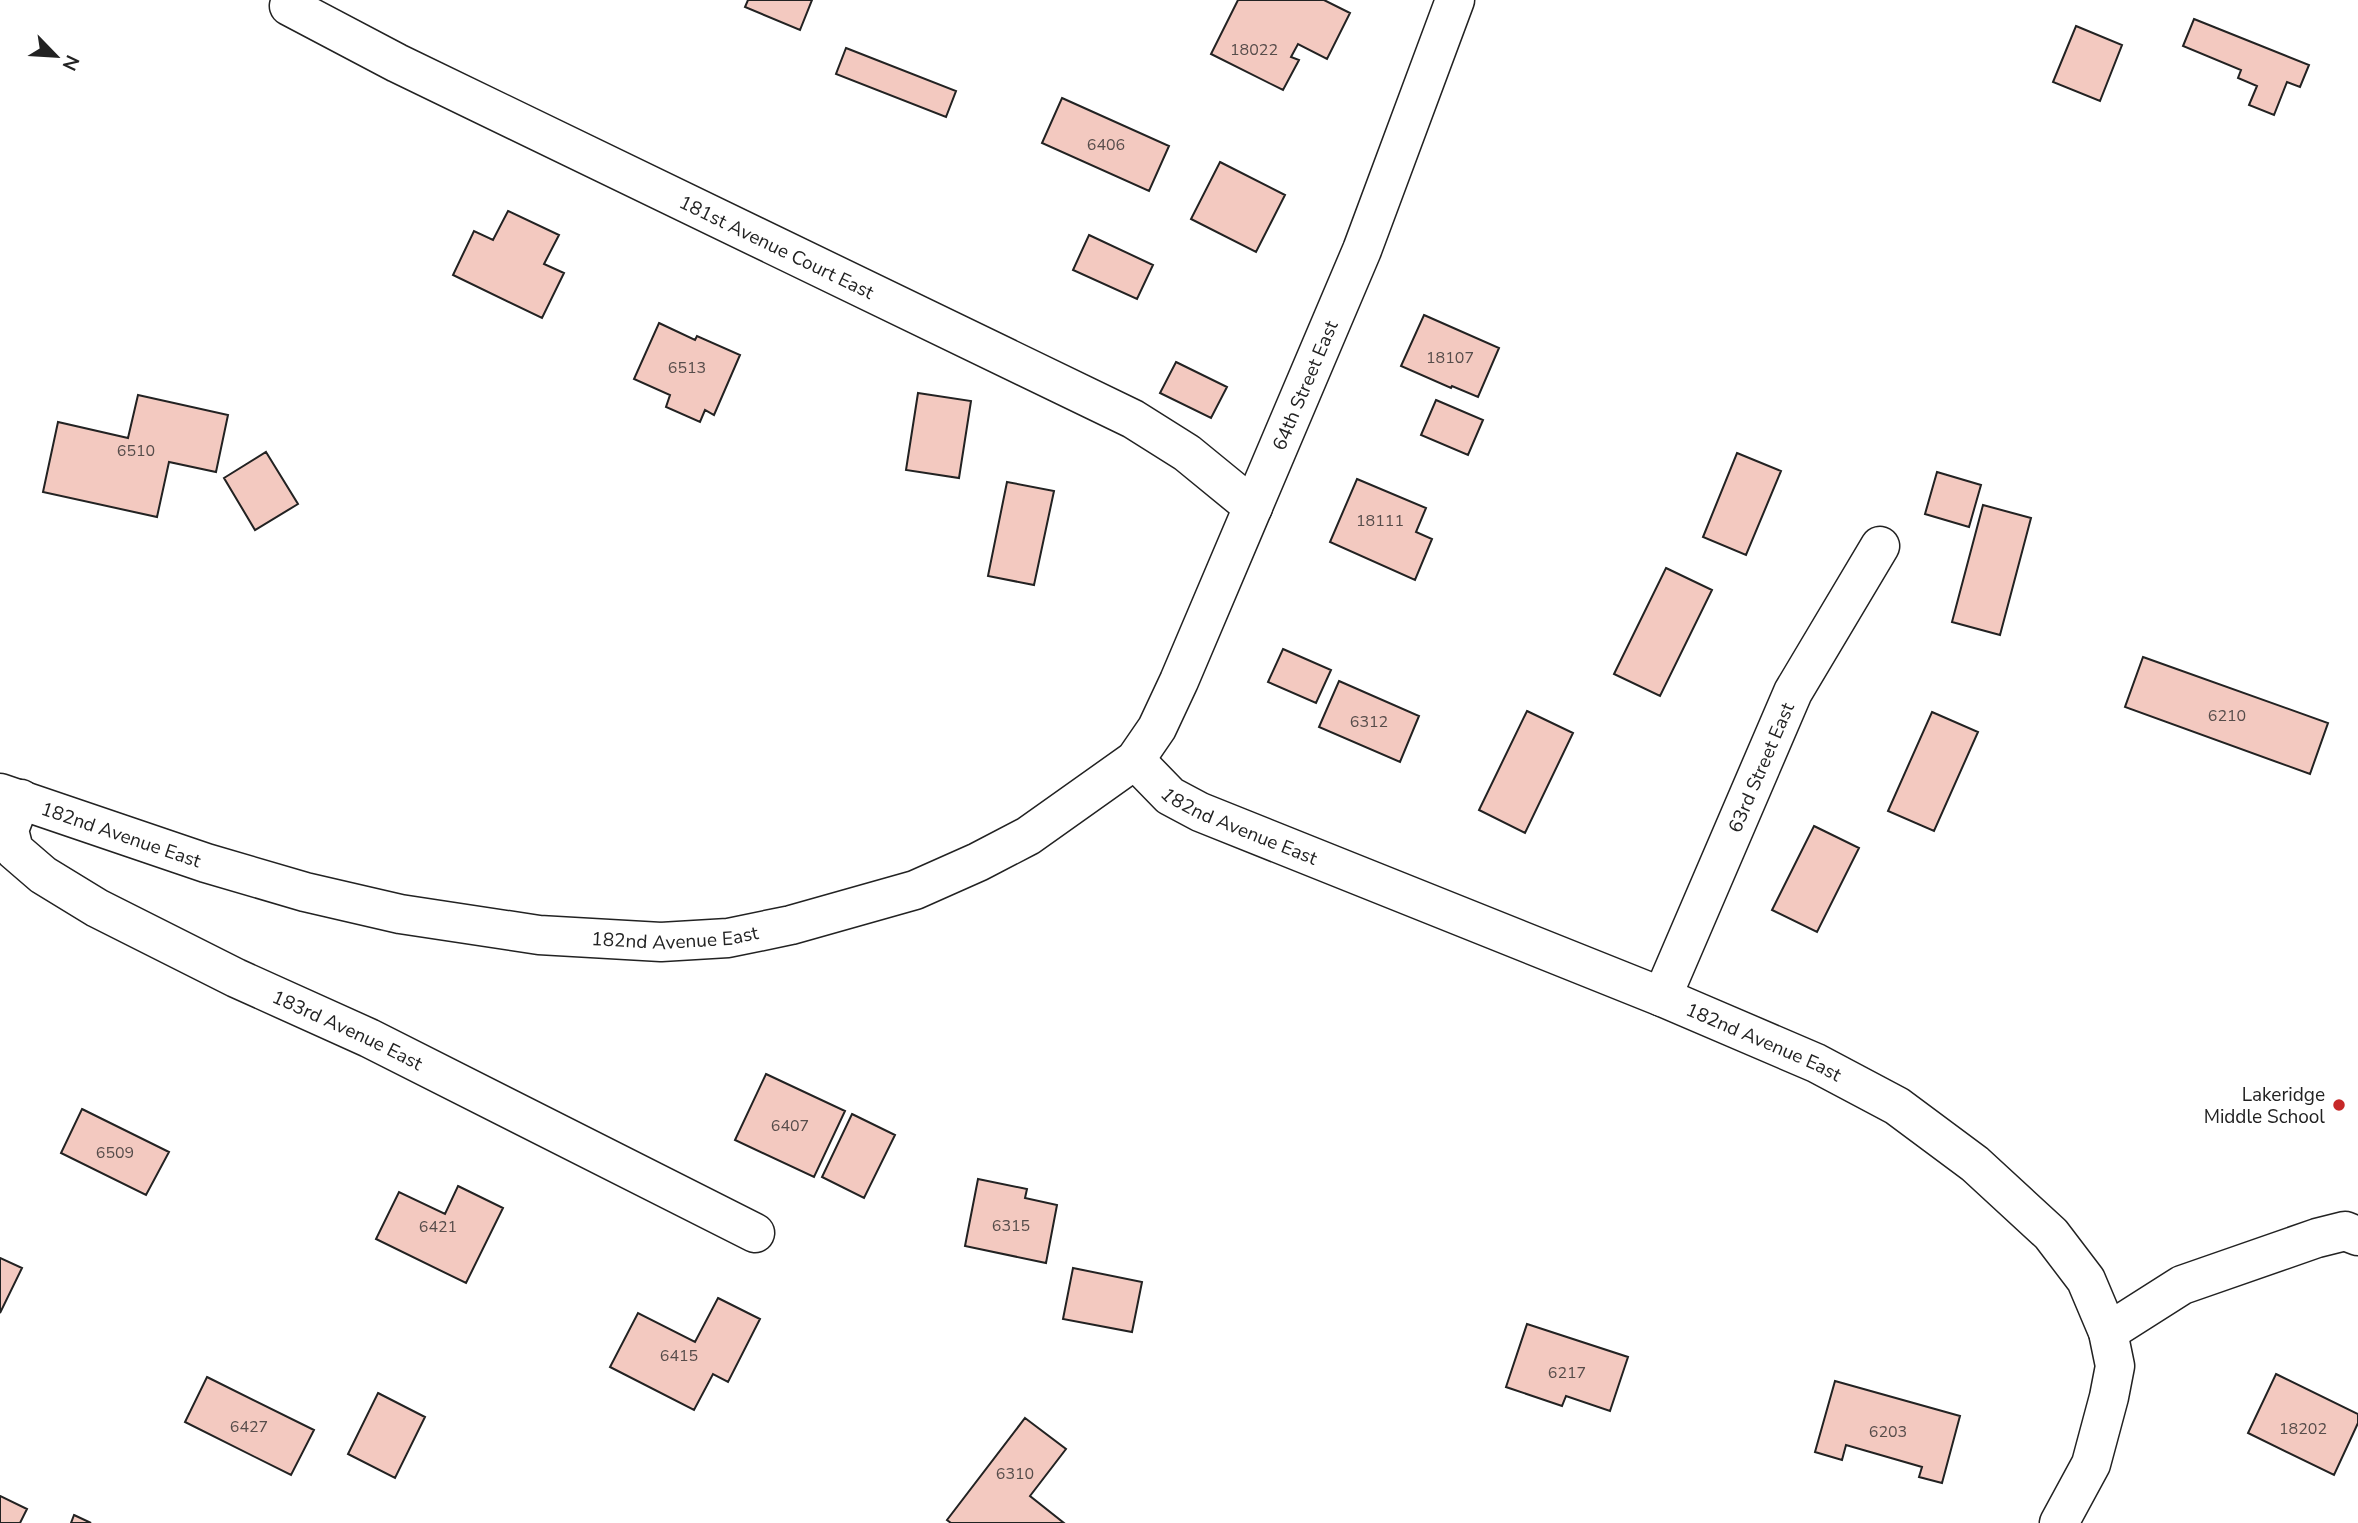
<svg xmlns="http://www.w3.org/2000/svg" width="2358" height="1523" font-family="'Nunito Sans',sans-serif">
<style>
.building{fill:#f3c9c0;stroke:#222;stroke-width:2}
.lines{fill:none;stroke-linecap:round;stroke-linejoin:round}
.minor-casing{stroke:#222;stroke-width:41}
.minor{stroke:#fff;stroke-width:38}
.poi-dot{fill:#c62828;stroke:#fff;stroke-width:2.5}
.labels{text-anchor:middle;stroke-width:5;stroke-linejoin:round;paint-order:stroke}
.number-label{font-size:16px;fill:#564c4a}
.street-label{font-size:19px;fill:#222;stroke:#fff}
.poi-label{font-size:19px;fill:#222;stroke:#fff;text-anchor:end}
</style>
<rect width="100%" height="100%" fill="#fff"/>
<path class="building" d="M 748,0 L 812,0 L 800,30 L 745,7 Z
M 1238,0 L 1324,0 L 1350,13 L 1327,59 L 1298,44 L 1291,57 L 1299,60 L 1283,90 L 1211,54 Z
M 2194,19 L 2309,65 L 2300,87 L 2287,82 L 2274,115 L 2249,105 L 2257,86 L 2238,78 L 2241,70 L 2183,46 Z
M 2076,26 L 2122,45 L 2100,101 L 2053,82 Z
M 846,48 L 956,91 L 946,117 L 836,74 Z
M 1062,98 L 1169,146 L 1149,191 L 1042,143 Z
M 1220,162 L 1285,195 L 1256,252 L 1191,219 Z
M 508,211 L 559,235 L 544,264 L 564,273 L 542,318 L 453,275 L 474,231 L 493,240 Z
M 1089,235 L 1153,265 L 1137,299 L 1073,270 Z
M 1424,315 L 1499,348 L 1478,397 L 1452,386 L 1451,388 L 1401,366 Z
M 659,323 L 695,340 L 697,336 L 740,355 L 714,415 L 705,410 L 700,422 L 666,407 L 670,395 L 634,379 Z
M 1176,362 L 1227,387 L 1211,418 L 1160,393 Z
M 918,393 L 971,401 L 959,478 L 906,470 Z
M 138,395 L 228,415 L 216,472 L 169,462 L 157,517 L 43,492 L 58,422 L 128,438 Z
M 1436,400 L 1483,420 L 1468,455 L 1421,435 Z
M 266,452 L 298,504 L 255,530 L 224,478 Z
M 1737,453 L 1781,471 L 1746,555 L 1703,537 Z
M 1937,472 L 1981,485 L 1969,527 L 1925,514 Z
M 1357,479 L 1426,508 L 1416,532 L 1432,539 L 1415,580 L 1330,542 Z
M 1007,482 L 1054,491 L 1034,585 L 988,576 Z
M 1983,505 L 2031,518 L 2000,635 L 1952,622 Z
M 1666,568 L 1712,590 L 1660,696 L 1614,674 Z
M 1283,649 L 1331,670 L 1316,703 L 1268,682 Z
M 2143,657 L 2328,723 L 2310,774 L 2125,707 Z
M 1339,681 L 1419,716 L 1400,762 L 1319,727 Z
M 1527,711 L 1573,733 L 1525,833 L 1479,810 Z
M 1932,712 L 1978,732 L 1934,831 L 1888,811 Z
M 1814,826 L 1859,848 L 1817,932 L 1772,910 Z
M 766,1074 L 845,1111 L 814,1177 L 735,1140 Z
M 82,1109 L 169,1152 L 146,1195 L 61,1153 Z
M 852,1114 L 895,1135 L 864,1198 L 822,1177 Z
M 978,1179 L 1027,1189 L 1025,1198 L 1057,1205 L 1046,1263 L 965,1246 Z
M 458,1186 L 503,1208 L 466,1283 L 376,1239 L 399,1192 L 445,1214 Z
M 0,1258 L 22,1268 L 0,1313 Z
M 1073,1268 L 1142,1282 L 1132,1332 L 1063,1319 Z
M 718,1298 L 760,1319 L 728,1382 L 713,1374 L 694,1410 L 610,1367 L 638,1313 L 695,1342 Z
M 1527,1324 L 1628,1357 L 1610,1411 L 1566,1396 L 1562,1406 L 1506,1387 Z
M 2276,1374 L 2358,1414 L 2358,1423 L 2334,1475 L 2248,1433 Z
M 207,1377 L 314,1430 L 291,1475 L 185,1422 Z
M 1835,1381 L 1960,1416 L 1942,1483 L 1919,1477 L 1922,1467 L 1846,1445 L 1842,1460 L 1815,1452 Z
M 378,1393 L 425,1417 L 395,1478 L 348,1454 Z
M 1025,1418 L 1066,1449 L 1030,1496 L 1064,1523 L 951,1523 L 947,1520 Z
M 0,1496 L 27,1509 L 20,1523 L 0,1523 Z
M 74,1515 L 91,1523 L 71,1523 Z"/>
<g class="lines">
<defs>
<g id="minor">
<path id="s1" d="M 289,6 L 397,63 L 1133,419 L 1187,453 L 1253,507"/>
<path id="s2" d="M 1135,760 L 1170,796 L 1200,812 L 1662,997 L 1816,1063 L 1897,1106 L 1975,1164 L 2051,1234 L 2086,1280 L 2108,1332 L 2115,1366 L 2109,1397 L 2091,1464 L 2059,1523"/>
<path id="s3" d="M 0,793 L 206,863 L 305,892 L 400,914 L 539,935 L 661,942 L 728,938 L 791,925 L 915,890 L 978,862 L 1028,836 L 1135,760 L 1157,728 L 1179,681 L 1362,250 L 1455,0"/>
<path id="s4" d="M 21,799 L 9,830 L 14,850 L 43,875 L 97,908 L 236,978 L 369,1038 L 755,1233"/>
<path id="s5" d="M 1662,997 L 1793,692 L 1880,546"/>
<path d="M 2108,1332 L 2182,1285 L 2317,1238 L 2345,1231 L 2358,1236"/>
</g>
</defs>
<use href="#minor" class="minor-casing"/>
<use href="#minor" class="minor"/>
</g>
<circle class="poi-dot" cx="2339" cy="1105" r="7"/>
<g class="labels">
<g class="number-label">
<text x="1254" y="55">18022</text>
<text x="1106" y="150">6406</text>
<text x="1450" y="363">18107</text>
<text x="687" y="373">6513</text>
<text x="136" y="456">6510</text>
<text x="1380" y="526">18111</text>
<text x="2227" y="721">6210</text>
<text x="1369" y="727">6312</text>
<text x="790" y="1131">6407</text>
<text x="115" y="1158">6509</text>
<text x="1011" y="1231">6315</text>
<text x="438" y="1232">6421</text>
<text x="679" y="1361">6415</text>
<text x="1567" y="1378">6217</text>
<text x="249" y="1432">6427</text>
<text x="2303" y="1434">18202</text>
<text x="1888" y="1437">6203</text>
<text x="1015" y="1479">6310</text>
</g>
<g class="street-label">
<text dy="7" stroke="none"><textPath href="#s1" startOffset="544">181st Avenue Court East</textPath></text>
<text dy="7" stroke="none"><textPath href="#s3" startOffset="1610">64th Street East</textPath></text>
<text dy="7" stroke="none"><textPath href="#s5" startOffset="250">63rd Street East</textPath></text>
<text dy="7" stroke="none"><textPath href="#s2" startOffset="126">182nd Avenue East</textPath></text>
<text dy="7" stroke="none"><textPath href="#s3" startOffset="128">182nd Avenue East</textPath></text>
<text dy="7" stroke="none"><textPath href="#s3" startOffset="695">182nd Avenue East</textPath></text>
<text dy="7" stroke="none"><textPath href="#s4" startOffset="434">183rd Avenue East</textPath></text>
<text dy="7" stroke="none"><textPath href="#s2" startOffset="693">182nd Avenue East</textPath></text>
</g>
<g class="poi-label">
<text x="2325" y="1101">Lakeridge<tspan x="2325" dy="22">Middle School</tspan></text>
</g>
</g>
<g transform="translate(56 56) rotate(115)" stroke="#ffffff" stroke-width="5" paint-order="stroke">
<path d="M0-5L12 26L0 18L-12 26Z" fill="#222222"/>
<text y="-10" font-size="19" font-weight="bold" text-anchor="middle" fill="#222222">N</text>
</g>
</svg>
